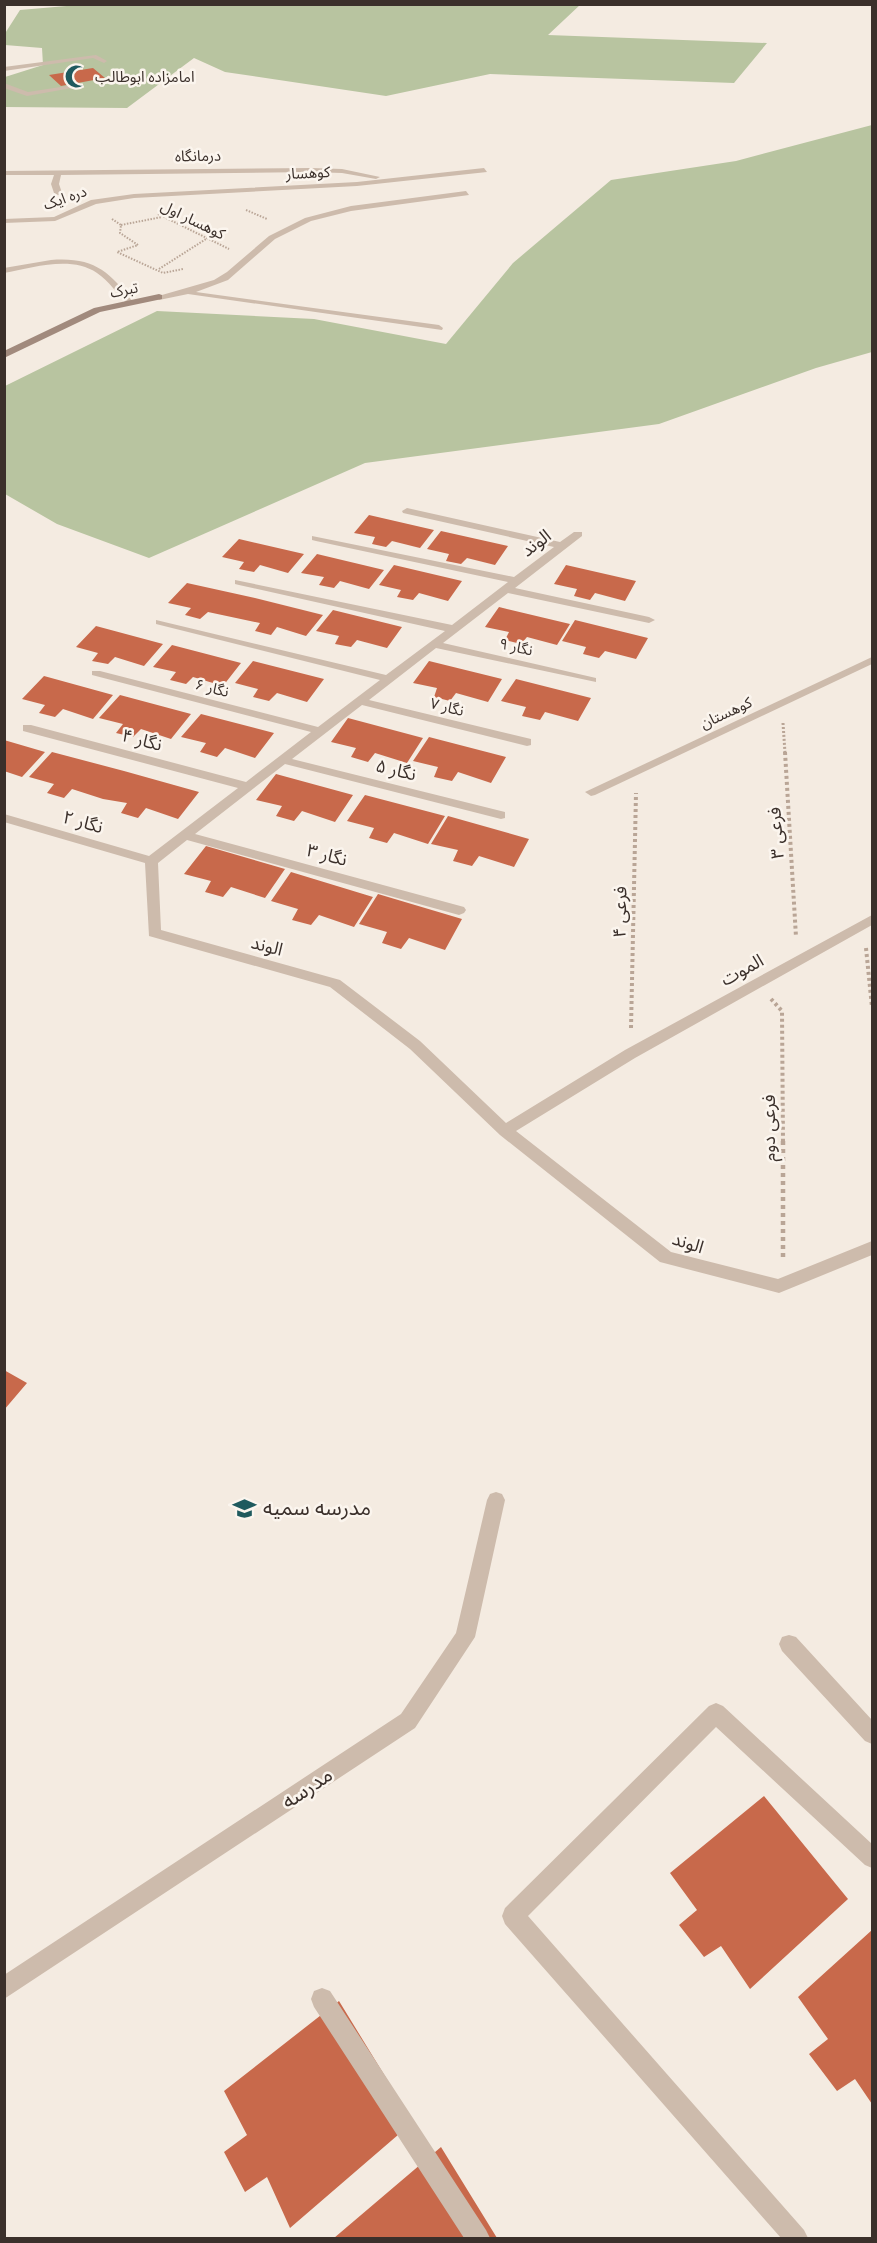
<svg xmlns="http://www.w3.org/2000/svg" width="877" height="2243" font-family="'Open Sans','Noto Sans Arabic',sans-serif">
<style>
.green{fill:#b8c4a0}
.building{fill:#c8694b}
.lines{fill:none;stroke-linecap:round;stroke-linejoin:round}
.path-far3{stroke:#b9a596;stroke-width:2;stroke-dasharray:1.5 1.5;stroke-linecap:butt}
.path-far2{stroke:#b9a596;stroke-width:3;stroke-dasharray:2 2;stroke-linecap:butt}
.path-far1{stroke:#b9a596;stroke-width:4;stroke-dasharray:3 3;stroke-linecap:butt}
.path{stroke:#b9a596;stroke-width:4.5;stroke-dasharray:4 4;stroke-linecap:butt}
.lane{fill:#cdbbac;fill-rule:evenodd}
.street{fill:#cdbbac;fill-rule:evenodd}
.secondary{fill:#a18a7d;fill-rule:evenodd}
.labels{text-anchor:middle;stroke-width:5;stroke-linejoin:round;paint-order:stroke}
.far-poi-label{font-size:15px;fill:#3b302b;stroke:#fbf5ee;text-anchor:start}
.far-street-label{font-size:15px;fill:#3b302b;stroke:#fbf5ee}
.street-label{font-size:18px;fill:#3b302b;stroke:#fbf5ee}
.near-poi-label{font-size:21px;fill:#3b302b;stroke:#fbf5ee;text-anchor:start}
.near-street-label{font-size:21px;fill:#3b302b;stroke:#fbf5ee}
</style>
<rect width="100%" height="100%" fill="#f4ebe1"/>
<path class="green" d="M 581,4 L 548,35 L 767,43 L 734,83 L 490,74 L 386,96 L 225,72 L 194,58 L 127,108 L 5,107 L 5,77 L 43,65 L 42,48 L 5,45 L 4,35 L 20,10 L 78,5 Z
M 872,125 L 872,352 L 816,368 L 659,424 L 365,463 L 149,558 L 57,524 L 5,494 L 5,386 L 157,311 L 314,319 L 446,344 L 513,263 L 611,180 L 736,161 Z"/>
<path class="building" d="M 93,68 L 105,78 L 61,86 L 49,75 Z
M 369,515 L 434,530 L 420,548 L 392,541 L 386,547 L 372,544 L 375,537 L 354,533 Z
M 441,531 L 508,546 L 495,565 L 467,558 L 461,564 L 446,561 L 449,554 L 427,549 Z
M 239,539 L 304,554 L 288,573 L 260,565 L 254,572 L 239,569 L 244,562 L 222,557 Z
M 317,554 L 384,570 L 369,589 L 340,581 L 334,588 L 319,585 L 324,577 L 301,573 Z
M 394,565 L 462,581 L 448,601 L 419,593 L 413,600 L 397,597 L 401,590 L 379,585 Z
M 566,565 L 636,581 L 625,601 L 595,593 L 590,600 L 574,596 L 577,589 L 554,584 Z
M 187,583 L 255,598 L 323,615 L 306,636 L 277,627 L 271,635 L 255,631 L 260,623 L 208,612 L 200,619 L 185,615 L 191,608 L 168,603 Z
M 499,607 L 570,624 L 557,645 L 527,637 L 521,644 L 505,640 L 509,632 L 485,627 Z
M 333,610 L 402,627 L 387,648 L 357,640 L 351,647 L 335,644 L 339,636 L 316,631 Z
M 575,620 L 648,638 L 636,659 L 605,651 L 599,658 L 583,654 L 586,647 L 562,641 Z
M 96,626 L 163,644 L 144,666 L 115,657 L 108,664 L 92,661 L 98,653 L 76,647 Z
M 172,645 L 241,663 L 223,686 L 193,677 L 186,684 L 170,680 L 176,672 L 153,667 Z
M 253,661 L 324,679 L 307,702 L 277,693 L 269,701 L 253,697 L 258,689 L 235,683 Z
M 429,661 L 502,679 L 488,702 L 456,693 L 450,701 L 434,697 L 437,688 L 413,683 Z
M 44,676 L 113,695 L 93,719 L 63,709 L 55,717 L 39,713 L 45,705 L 22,699 Z
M 516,679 L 591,698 L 578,721 L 545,712 L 540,720 L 522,716 L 526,707 L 501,701 Z
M 120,695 L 191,714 L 171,739 L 141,729 L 133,737 L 116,733 L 123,724 L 99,718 Z
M 201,714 L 274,733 L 255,758 L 225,748 L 217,757 L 200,752 L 206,743 L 181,737 Z
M 348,718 L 423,738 L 407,763 L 375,753 L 368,762 L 351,757 L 356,748 L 331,742 Z
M 429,737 L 506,757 L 491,783 L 458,772 L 452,781 L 434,777 L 438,767 L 413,761 Z
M 4,740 L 45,752 L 22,777 L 4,771 Z
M 52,752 L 124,771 L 199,792 L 178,819 L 146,808 L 138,818 L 121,813 L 127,803 L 103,799 L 72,789 L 64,798 L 47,793 L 54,784 L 29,777 Z
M 276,774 L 353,795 L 335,822 L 302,811 L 294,821 L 276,816 L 282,806 L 256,800 Z
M 365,795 L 445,816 L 428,844 L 394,833 L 387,843 L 369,838 L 374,828 L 347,821 Z
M 448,816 L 529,839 L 514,867 L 479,856 L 472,866 L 453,861 L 458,850 L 431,844 Z
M 206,846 L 285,869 L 265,898 L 231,887 L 223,897 L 205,892 L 211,881 L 184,874 Z
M 291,872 L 373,897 L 354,927 L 319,915 L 311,925 L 292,920 L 298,909 L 271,901 Z
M 378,894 L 462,919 L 445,950 L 409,938 L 401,949 L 382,943 L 387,932 L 359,924 Z
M 4,1370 L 27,1383 L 4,1410 Z
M 764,1796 L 848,1899 L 750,1989 L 721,1946 L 704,1957 L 679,1925 L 697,1910 L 670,1873 Z
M 872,1930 L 872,2104 L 855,2079 L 837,2091 L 809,2054 L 828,2039 L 798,1997 Z
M 339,2001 L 413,2122 L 290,2228 L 267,2177 L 245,2192 L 224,2152 L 247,2135 L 224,2091 Z
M 441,2147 L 497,2238 L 334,2238 Z"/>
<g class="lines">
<path class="path-far3" d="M 246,210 L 267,219
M 158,214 L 229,249
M 112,219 L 121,225 L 120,233 L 138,245 L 117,252 L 163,273 L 183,269
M 121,225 L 162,217
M 159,269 L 206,239"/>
<path class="path-far2" d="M 783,723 L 785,753"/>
<path class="path-far1" d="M 785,752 L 796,937
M 866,948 L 872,1007
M 771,999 L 782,1011 L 783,1142
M 631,1028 L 636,793"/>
<path class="path" d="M 783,1141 L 783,1260"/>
<path class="lane" d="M 716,1703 L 723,1706 L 872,1844 L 872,1868 L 865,1865 L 716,1727 L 528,1916 L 804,2230 L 808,2238 L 781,2238 L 505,1924 L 502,1916 L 505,1908 L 709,1706 Z"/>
<path class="street" d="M 96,55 L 107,61 L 104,63 L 93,58 L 4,71 L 4,67 Z
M 4,83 L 28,92 L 80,84 L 83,86 L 27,96 L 4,88 Z
M 311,168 L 342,169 L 380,177 L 376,179 L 342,173 L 311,172 L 61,175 L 59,184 L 62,193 L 58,195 L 54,193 L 51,184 L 54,175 L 4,175 L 4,171 Z
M 484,168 L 487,172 L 357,186 L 134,198 L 96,204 L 55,221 L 4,223 L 4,219 L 54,217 L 91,200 L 134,194 L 357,182 Z
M 466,191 L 469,195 L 351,211 L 311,221 L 275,239 L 228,280 L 196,292 L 439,325 L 443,328 L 442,330 L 188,294 L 159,300 L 155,297 L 214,280 L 227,272 L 269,236 L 305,218 L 351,206 Z
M 51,260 C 93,257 108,270 133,302 L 126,304 C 117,293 109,281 97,273 C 71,255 32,268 4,273 L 4,268 Z
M 407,508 L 560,542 L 574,532 L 582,532 L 582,536 L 515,588 L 649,617 L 655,620 L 649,623 L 508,593 L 443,643 L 596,678 L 596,682 L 436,648 L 369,700 L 531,739 L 531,745 L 527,746 L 362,705 L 292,759 L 505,812 L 505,818 L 501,819 L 285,764 L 195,834 L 464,907 L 466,910 L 464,913 L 459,915 L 187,840 L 158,863 L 161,930 L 340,980 L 420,1041 L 506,1123 L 625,1050 L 872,915 L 872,925 L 635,1058 L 516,1131 L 671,1252 L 778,1279 L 872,1241 L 872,1255 L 779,1293 L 660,1262 L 500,1135 L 410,1049 L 330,987 L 149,936 L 145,863 L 4,822 L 4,814 L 149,856 L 238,788 L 23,731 L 23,725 L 31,725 L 246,782 L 311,732 L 92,675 L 92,671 L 100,671 L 318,727 L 380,680 L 156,624 L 156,620 L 386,675 L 445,631 L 239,585 L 235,584 L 235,580 L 452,625 L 508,582 L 316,541 L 312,540 L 312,536 L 514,577 L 554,547 L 403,513 L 402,511 Z
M 872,657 L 872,664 L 595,795 L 591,796 L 585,792 Z
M 496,1492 L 502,1494 L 505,1500 L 475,1637 L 415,1728 L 4,1999 L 4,1975 L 401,1714 L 456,1633 L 487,1500 L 490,1494 Z
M 789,1635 L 796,1637 L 872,1720 L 872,1744 L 865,1741 L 782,1651 L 779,1644 L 782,1637 Z
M 322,1988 L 330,1991 L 486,2230 L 490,2238 L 464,2238 L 314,2007 L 311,1999 L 314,1991 Z"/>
<path class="secondary" d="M 159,294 L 162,295 L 162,299 L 100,312 L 4,358 L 4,351 L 94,308 Z"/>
</g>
<defs>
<symbol id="mosque-bare" viewBox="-9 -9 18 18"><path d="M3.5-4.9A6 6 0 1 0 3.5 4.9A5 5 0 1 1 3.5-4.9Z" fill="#1f5a5e" stroke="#fbf5ee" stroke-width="2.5" paint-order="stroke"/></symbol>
<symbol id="school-bare" viewBox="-9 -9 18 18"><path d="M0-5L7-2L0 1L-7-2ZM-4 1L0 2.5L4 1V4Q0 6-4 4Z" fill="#1f5a5e" stroke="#fbf5ee" stroke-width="2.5" paint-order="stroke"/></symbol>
</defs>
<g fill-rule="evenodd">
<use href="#mosque-bare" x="60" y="60" width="33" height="33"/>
<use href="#school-bare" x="228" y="1492" width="33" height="33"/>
</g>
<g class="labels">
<g class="far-poi-label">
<text x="95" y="82">امامزاده ابوطالب</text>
</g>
<g class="far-street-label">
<text transform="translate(198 156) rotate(-1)" y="5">درمانگاه</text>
<text transform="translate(308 173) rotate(-3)" y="5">کوهسار</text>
<text transform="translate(65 198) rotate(-19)" y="5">دره ایک</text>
<text transform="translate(193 220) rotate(26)" y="5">کوهسار اول</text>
<text transform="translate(124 290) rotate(-12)" y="5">تبرک</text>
<text transform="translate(516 647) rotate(13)" y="5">نگار ۹</text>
<text transform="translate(212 688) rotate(14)" y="5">نگار ۶</text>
<text transform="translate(447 707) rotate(14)" y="5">نگار ۷</text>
<text transform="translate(726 713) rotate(-25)" y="5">کوهستان</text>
</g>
<g class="street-label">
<text transform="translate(536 543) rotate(-37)" y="6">الوند</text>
<text transform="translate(142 740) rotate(15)" y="6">نگار ۴</text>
<text transform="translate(396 770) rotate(14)" y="6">نگار ۵</text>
<text transform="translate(83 822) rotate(16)" y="6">نگار ۲</text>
<text transform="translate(776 833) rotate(-94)" y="6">فرعی ۳</text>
<text transform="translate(327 855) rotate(15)" y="6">نگار ۳</text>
<text transform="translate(620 912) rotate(-89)" y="6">فرعی ۴</text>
<text transform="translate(267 946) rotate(15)" y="6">الوند</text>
<text transform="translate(742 970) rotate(-29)" y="6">الموت</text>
<text transform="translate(769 1128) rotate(-90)" y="6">فرعی دوم</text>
<text transform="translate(688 1243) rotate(18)" y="6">الوند</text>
</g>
<g class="near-poi-label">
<text x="263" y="1515">مدرسه سمیه</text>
</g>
<g class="near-street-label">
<text transform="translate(307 1788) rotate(-34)" y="7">مدرسه</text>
</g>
</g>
<rect width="877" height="2243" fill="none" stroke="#3b302b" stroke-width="12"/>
</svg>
